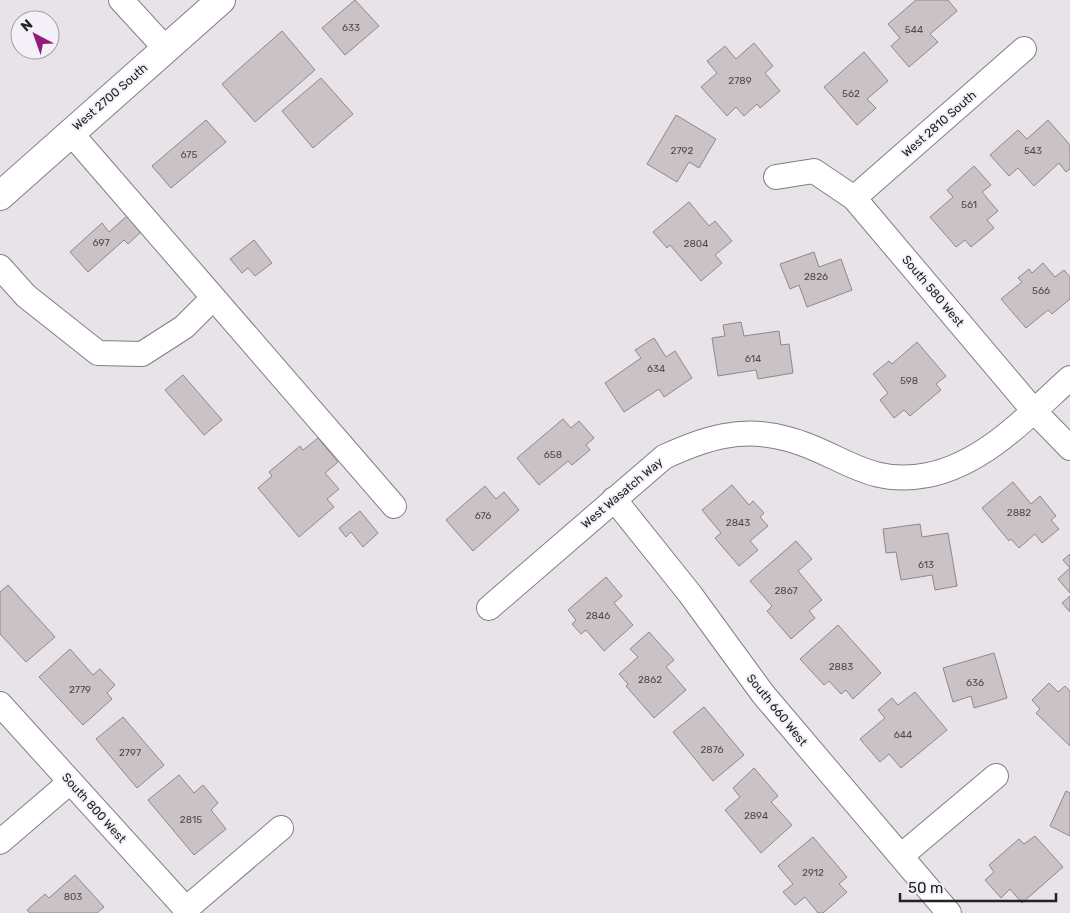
<svg xmlns="http://www.w3.org/2000/svg" width="1070" height="913" font-family="Rubik,sans-serif">
<style>
.building{fill:#cac2c5;stroke:#8f888a}
.lines{fill:none;stroke-linecap:round;stroke-linejoin:round}
.minor-casing{stroke:#827e84;stroke-width:26}
.major-casing{stroke:#827e84;stroke-width:30}
.minor{stroke:#fff;stroke-width:24}
.major{stroke:#fff;stroke-width:28}
.labels{text-anchor:middle;stroke-width:4;stroke-linejoin:round;paint-order:stroke}
.number-label{font-size:10px;fill:#4d4a4c}
.street-label{font-size:12px;fill:#232224;stroke:#f4f0f7}
</style>
<rect width="100%" height="100%" fill="#e7e3e9"/>
<path class="building" d="M 355,0 L 379,26 L 345,55 L 322,28 Z
M 916,0 L 948,0 L 957,11 L 930,34 L 938,42 L 909,67 L 891,46 L 900,38 L 888,24 Z
M 282,31 L 315,70 L 255,122 L 222,84 Z
M 754,43 L 773,66 L 765,73 L 780,91 L 760,108 L 757,104 L 744,116 L 736,107 L 727,116 L 701,87 L 717,73 L 707,61 L 725,46 L 736,59 Z
M 864,52 L 888,81 L 867,99 L 876,108 L 857,125 L 824,87 Z
M 321,78 L 353,114 L 313,148 L 282,111 Z
M 676,115 L 716,139 L 699,168 L 689,162 L 677,182 L 647,164 Z
M 206,120 L 226,142 L 171,188 L 152,166 Z
M 1048,120 L 1070,145 L 1070,169 L 1066,172 L 1059,163 L 1034,186 L 1018,168 L 1009,176 L 990,155 L 1018,130 L 1027,139 Z
M 974,166 L 991,185 L 982,192 L 998,211 L 987,220 L 994,228 L 971,247 L 965,240 L 956,247 L 930,217 L 953,197 L 947,190 Z
M 689,202 L 709,226 L 715,221 L 732,241 L 715,255 L 722,263 L 701,281 L 670,245 L 667,248 L 653,232 Z
M 128,215 L 142,231 L 128,244 L 124,240 L 88,272 L 70,252 L 102,223 L 109,232 Z
M 254,240 L 272,263 L 255,276 L 248,268 L 242,273 L 230,259 Z
M 814,252 L 819,267 L 841,259 L 852,290 L 807,307 L 799,285 L 790,289 L 780,264 Z
M 1043,263 L 1055,277 L 1064,270 L 1070,277 L 1070,299 L 1052,314 L 1048,310 L 1026,328 L 1001,299 L 1022,282 L 1018,278 L 1029,269 L 1032,273 Z
M 741,322 L 744,336 L 779,331 L 781,345 L 789,344 L 793,373 L 758,379 L 756,370 L 718,376 L 712,338 L 725,336 L 723,325 Z
M 654,338 L 666,357 L 675,351 L 692,378 L 664,397 L 659,389 L 624,412 L 605,383 L 641,358 L 635,350 Z
M 917,342 L 946,376 L 936,384 L 941,390 L 910,416 L 904,410 L 894,418 L 880,400 L 888,393 L 873,374 L 889,361 L 892,364 Z
M 183,375 L 222,420 L 204,435 L 165,390 Z
M 563,419 L 571,428 L 579,421 L 594,438 L 586,445 L 590,450 L 572,465 L 568,461 L 539,485 L 517,458 Z
M 318,438 L 338,462 L 325,473 L 339,489 L 327,499 L 334,507 L 299,537 L 258,488 L 272,476 L 269,472 L 300,446 L 303,450 Z
M 1013,482 L 1031,504 L 1040,496 L 1056,516 L 1051,520 L 1059,529 L 1042,543 L 1035,534 L 1019,548 L 1011,539 L 1009,541 L 982,508 Z
M 732,485 L 749,505 L 753,501 L 764,513 L 760,517 L 768,526 L 750,541 L 758,550 L 739,566 L 715,538 L 721,533 L 702,510 Z
M 485,486 L 496,499 L 504,492 L 519,510 L 473,551 L 446,520 Z
M 360,511 L 378,533 L 363,547 L 351,532 L 346,537 L 339,528 Z
M 920,524 L 922,537 L 948,533 L 957,586 L 935,590 L 932,575 L 901,580 L 896,552 L 886,553 L 883,529 Z
M 796,541 L 812,559 L 798,571 L 822,600 L 809,611 L 815,618 L 791,639 L 767,611 L 772,606 L 750,581 Z
M 1070,554 L 1070,593 L 1058,579 L 1070,568 L 1063,560 Z
M 606,577 L 622,596 L 614,603 L 633,625 L 604,651 L 586,630 L 581,634 L 572,624 L 576,620 L 568,610 Z
M 8,585 L 55,637 L 26,662 L 0,634 L 0,592 Z
M 1070,596 L 1070,612 L 1062,603 Z
M 838,625 L 881,673 L 853,699 L 846,690 L 841,694 L 829,681 L 824,685 L 800,659 Z
M 649,632 L 674,660 L 666,667 L 686,690 L 654,718 L 626,686 L 628,684 L 619,674 L 638,657 L 630,649 Z
M 70,649 L 93,675 L 100,669 L 115,685 L 107,693 L 112,699 L 83,725 L 39,677 Z
M 994,653 L 1007,698 L 974,708 L 971,696 L 953,702 L 943,668 Z
M 1049,683 L 1058,692 L 1065,686 L 1070,691 L 1070,746 L 1036,713 L 1040,709 L 1032,700 Z
M 915,692 L 947,730 L 901,768 L 889,754 L 880,762 L 860,739 L 885,718 L 878,710 L 892,698 L 898,705 Z
M 704,707 L 744,755 L 713,781 L 673,732 Z
M 123,717 L 164,765 L 137,788 L 96,739 Z
M 754,768 L 778,796 L 771,802 L 792,825 L 761,853 L 725,810 L 740,797 L 733,788 Z
M 179,775 L 194,793 L 203,785 L 218,803 L 211,810 L 226,829 L 194,855 L 148,800 Z
M 1066,791 L 1070,793 L 1070,836 L 1050,826 Z
M 1035,836 L 1063,867 L 1022,903 L 1010,889 L 1001,898 L 985,880 L 994,872 L 989,865 L 1019,839 L 1024,844 Z
M 813,837 L 847,877 L 839,884 L 847,892 L 823,913 L 818,913 L 805,897 L 795,905 L 783,892 L 793,884 L 778,866 Z
M 75,875 L 104,907 L 97,913 L 30,913 L 27,910 L 45,894 L 49,898 Z"/>
<g class="lines">
<defs>
<path id="minor" d="M 121,0 L 166,49
M 70,132 L 394,506
M 776,177 L 814,171 L 854,198 L 1034,411 L 1070,448
M 854,198 L 1024,49
M 0,267 L 26,296 L 98,353 L 142,354 L 184,327 L 213,298
M 614,499 L 690,594 L 763,694 L 949,913
M 489,608 L 664,457 C 705,438 742,426 788,439 C 841,453 866,487 928,475 C 984,464 1029,415 1070,378
M 0,704 L 186,909 L 187,913
M 0,842 L 70,782
M 901,856 L 996,776
M 186,909 L 281,828"/>
<path id="major" d="M 0,196 L 221,0"/>
</defs>
<use href="#minor" class="minor-casing"/>
<use href="#major" class="major-casing"/>
<use href="#minor" class="minor"/>
<use href="#major" class="major"/>
</g>
<g class="labels">
<g class="number-label">
<text x="351" y="31">633</text>
<text x="914" y="33">544</text>
<text x="740" y="84">2789</text>
<text x="851" y="97">562</text>
<text x="682" y="154">2792</text>
<text x="1033" y="154">543</text>
<text x="189" y="158">675</text>
<text x="969" y="208">561</text>
<text x="101" y="246">697</text>
<text x="696" y="247">2804</text>
<text x="816" y="280">2826</text>
<text x="1041" y="294">566</text>
<text x="753" y="362">614</text>
<text x="656" y="372">634</text>
<text x="909" y="384">598</text>
<text x="553" y="458">658</text>
<text x="1019" y="516">2882</text>
<text x="483" y="519">676</text>
<text x="738" y="526">2843</text>
<text x="926" y="568">613</text>
<text x="786" y="594">2867</text>
<text x="598" y="619">2846</text>
<text x="841" y="670">2883</text>
<text x="650" y="683">2862</text>
<text x="975" y="686">636</text>
<text x="80" y="693">2779</text>
<text x="903" y="738">644</text>
<text x="712" y="753">2876</text>
<text x="130" y="756">2797</text>
<text x="756" y="819">2894</text>
<text x="191" y="823">2815</text>
<text x="813" y="876">2912</text>
<text x="73" y="900">803</text>
</g>
<g class="street-label">
<text transform="translate(110 97) rotate(-41)" y="4">West 2700 South</text>
<text transform="translate(939 124) rotate(-41)" y="4">West 2810 South</text>
<text transform="translate(933 291) rotate(50)" y="4">South 580 West</text>
<text transform="translate(622 493) rotate(-40)" y="4">West Wasatch Way</text>
<text transform="translate(777 710) rotate(51)" y="4">South 660 West</text>
<text transform="translate(94 808) rotate(48)" y="4">South 800 West</text>
</g>
</g>
<g transform="translate(35 35) rotate(319)"><circle r="24" fill="#f4f0f7" stroke="#a09ea3"/>
<path d="M0-4L9 19L0 12L-9 19Z" fill="#941c79"/>
<text y="-8" font-size="14" font-weight="bold" text-anchor="middle" fill="#232224">N</text>
</g>
<path d="M900 893v8h156v-8" fill="none" stroke="#232224" stroke-width="2.5"/>
<text x="908" y="893" font-size="15" fill="#232224" stroke="#f4f0f7" stroke-width="4" paint-order="stroke">50 m</text>
</svg>
